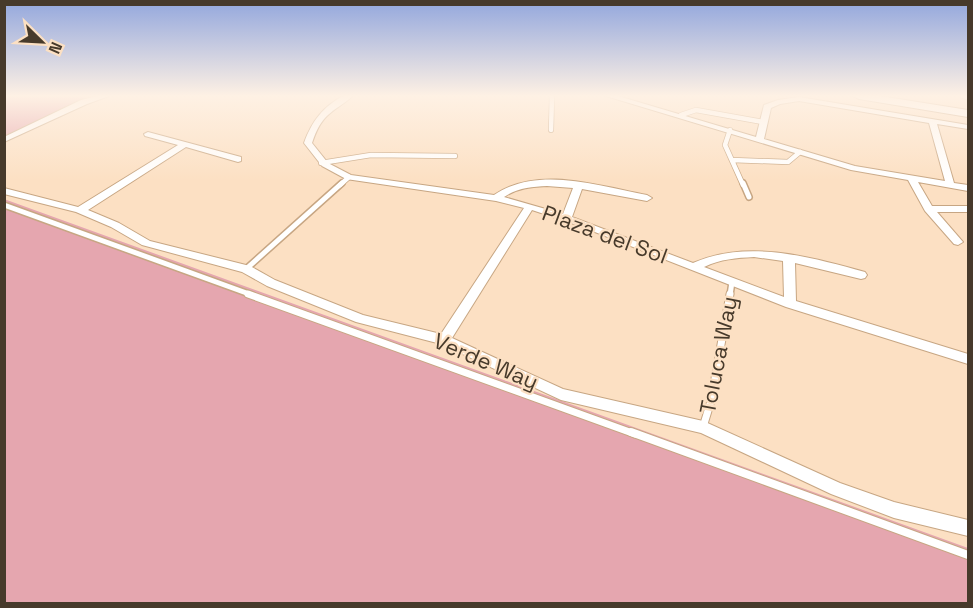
<svg xmlns="http://www.w3.org/2000/svg" width="973" height="608" font-family="'Space Grotesk',sans-serif">
<style>
.green{fill:#e5a6af}
.lines{fill:none;stroke-linecap:round;stroke-linejoin:round}
.service-far3-casing{stroke:#c7a683;stroke-width:6}
.service-far2-casing{stroke:#c7a683;stroke-width:8}
.service-far1-casing{stroke:#c7a683;stroke-width:9}
.service-casing{stroke:#c7a683;stroke-width:10}
.minor-casing{stroke:#c7a683;stroke-width:2}
.secondary-casing{stroke:#c7a683;stroke-width:2}
.service-far3{stroke:#fff;stroke-width:4.5}
.service-far2{stroke:#fff;stroke-width:5}
.service-far1{stroke:#fff;stroke-width:7}
.service{stroke:#fff;stroke-width:8}
.minor{fill:#fff;fill-rule:evenodd}
.secondary{fill:#fff;fill-rule:evenodd}
.labels{text-anchor:middle;stroke-width:4.5;stroke-linejoin:round;paint-order:stroke}
.street-label{font-size:22px;fill:#473a2b;stroke:#fce0c3}
</style>
<rect width="100%" height="100%" fill="#fce0c3"/>
<path class="green" d="M 5,96 L 89,96 L 5,136 Z
M 4,199 L 968,548 L 968,603 L 5,603 Z"/>
<g class="lines">
<defs>
<path id="service-far3" d="M 963,96 L 968,97
M 681,115 L 696,110 L 763,122
M 551,130 L 552,96
M 730,130 L 725,145 L 743,185
M 732,160 L 788,162 L 800,152
M 321,163 L 371,155 L 455,156
M 340,185 L 349,177"/>
<path id="service-far2" d="M 743,183 L 749,197
M 4,205 L 252,295
M 246,269 L 342,183
M 730,295 L 732,282"/>
<path id="service-far1" d="M 248,294 L 635,434
M 703,427 L 711,401 L 730,294"/>
<path id="service" d="M 631,432 L 968,555"/>
<path id="minor" d="M 97,96 L 109,96 L 87,104 L 4,142 L 4,137 L 81,100 Z
M 343,96 L 353,96 C 331,114 322,113 312,143 L 328,163 L 351,175 L 494,195 C 538,165 599,186 647,195 L 652,198 L 647,201 L 582,189 L 572,217 L 693,263 C 748,239 810,257 865,272 L 867,275 L 865,278 L 861,279 L 795,263 L 796,301 L 968,354 L 968,364 L 786,307 L 577,225 L 532,210 L 452,338 L 563,389 L 703,421 L 840,483 L 894,502 L 968,520 L 968,536 L 894,518 L 831,494 L 701,433 L 561,400 L 441,344 L 356,322 L 267,286 L 242,272 L 142,245 L 111,227 L 76,212 L 4,194 L 4,188 L 78,207 L 178,145 L 145,136 L 144,134 L 148,132 L 241,157 L 241,161 L 238,162 L 186,147 L 88,210 L 119,223 L 150,241 L 250,266 L 275,280 L 363,315 L 441,334 L 524,208 L 496,201 L 346,179 L 322,166 L 304,143 C 312,121 323,107 343,96 ZM 547,186 L 573,188 L 563,214 L 504,197 C 517,188 531,187 547,186 ZM 754,257 L 783,261 L 784,297 L 704,267 C 721,259 736,258 754,257 Z
M 606,96 L 618,96 L 756,137 L 764,105 L 778,100 L 799,97 L 968,125 L 968,129 L 937,124 L 954,183 L 968,185 L 968,191 L 918,182 L 932,206 L 968,206 L 968,212 L 937,212 L 963,242 L 958,245 L 954,244 L 925,211 L 908,180 L 851,170 ZM 799,101 L 929,123 L 945,181 L 855,166 L 764,139 L 771,108 L 780,104 Z"/>
<path id="secondary" d="M 853,96 L 880,96 L 968,110 L 968,117 L 859,99 Z"/>
</defs>
<use href="#service-far3" class="service-far3-casing"/>
<use href="#service-far2" class="service-far2-casing"/>
<use href="#service-far1" class="service-far1-casing"/>
<use href="#service" class="service-casing"/>
<use href="#minor" class="minor-casing"/>
<use href="#secondary" class="secondary-casing"/>
<use href="#service-far3" class="service-far3"/>
<use href="#service-far2" class="service-far2"/>
<use href="#service-far1" class="service-far1"/>
<use href="#service" class="service"/>
<use href="#minor" class="minor"/>
<use href="#secondary" class="secondary"/>
</g>
<linearGradient id="sky" x2="0" y2="1"><stop stop-color="#93a7dd"/><stop offset="0.53" stop-color="#fef1e4"/><stop offset="1" stop-color="#fef1e4" stop-opacity="0"/></linearGradient>
<rect width="973" height="181" fill="url(#sky)"/>
<g class="labels">
<g class="street-label">
<text transform="translate(605 234) rotate(20)" y="8">Plaza del Sol</text>
<text transform="translate(718 355) rotate(-79)" y="8">Toluca Way</text>
<text transform="translate(486 361) rotate(23)" y="8">Verde Way</text>
</g>
</g>
<rect width="973" height="608" fill="none" stroke="#473a2b" stroke-width="12"/>
<g transform="translate(42 42) rotate(114)" stroke="#fce0c3" stroke-width="4.5" paint-order="stroke">
<path d="M0-4.5L10 22L0 15L-10 22Z" fill="#473a2b"/>
<text y="-9" font-size="16" font-weight="bold" text-anchor="middle" fill="#473a2b">N</text>
</g>
</svg>
